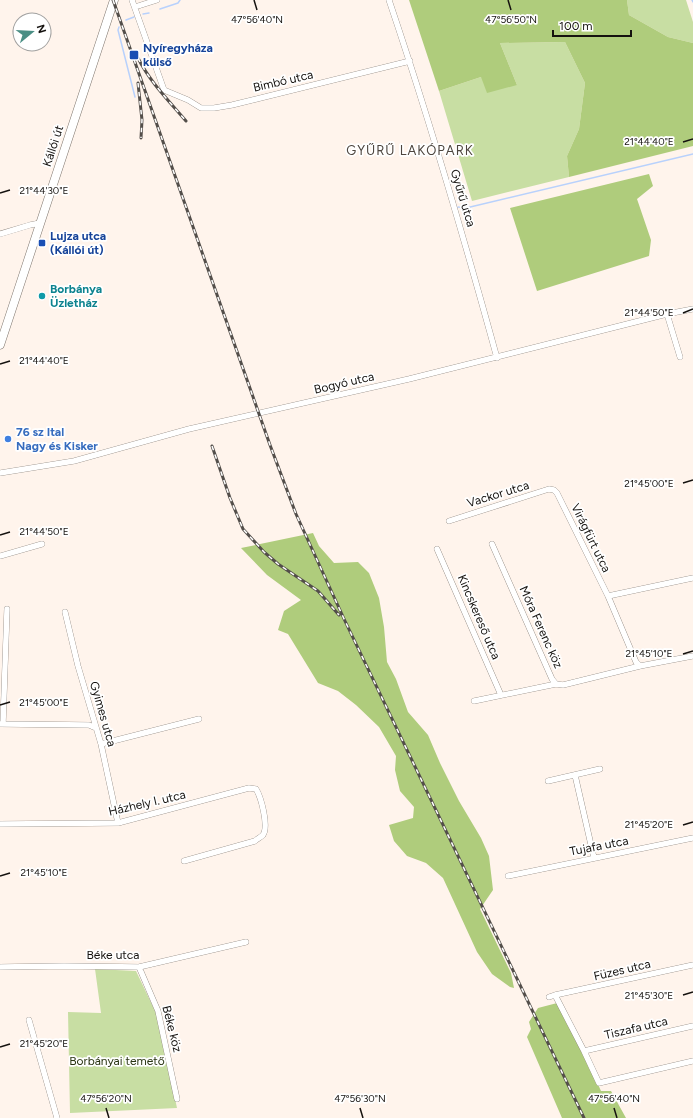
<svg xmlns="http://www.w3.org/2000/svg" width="693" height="1118" font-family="Figtree,sans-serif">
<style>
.green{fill:#c8dea3}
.forest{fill:#afcc7c}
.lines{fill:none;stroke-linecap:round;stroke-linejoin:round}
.stream{stroke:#b8d1fc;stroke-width:1.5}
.minor-casing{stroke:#7e756d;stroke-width:6}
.secondary-casing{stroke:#7e756d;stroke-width:9}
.minor{stroke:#fff;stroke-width:5.5}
.secondary{stroke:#fff;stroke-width:8}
.rail-casing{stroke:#534e4a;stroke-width:3}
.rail{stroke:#fff;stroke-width:1.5;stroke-dasharray:4.5;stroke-linecap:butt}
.ticks{fill:none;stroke:#15120f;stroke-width:1.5}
.transit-dot{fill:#1a4fb4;stroke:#fff;stroke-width:1.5}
.culture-dot{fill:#0f9aa8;stroke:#fff;stroke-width:1.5}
.shop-dot{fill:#3f7fe0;stroke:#fff;stroke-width:1.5}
.labels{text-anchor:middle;stroke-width:3.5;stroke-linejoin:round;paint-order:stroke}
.transit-label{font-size:12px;font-weight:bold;fill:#164399;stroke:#fff;text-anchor:start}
.street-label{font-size:12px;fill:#15120f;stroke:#fff}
.culture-label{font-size:12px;font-weight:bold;fill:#0d838f;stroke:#fff;text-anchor:start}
.shop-label{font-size:12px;font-weight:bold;fill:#366cbe;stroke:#fff;text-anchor:start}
.park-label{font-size:12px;fill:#293412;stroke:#fff}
.neighbourhood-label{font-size:13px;letter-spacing:1px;fill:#4d453e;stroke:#fff}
.ticks-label{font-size:10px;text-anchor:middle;fill:#15120f;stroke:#fff;stroke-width:3.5;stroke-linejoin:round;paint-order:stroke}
</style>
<rect width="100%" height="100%" fill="#fff4ec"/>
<path class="green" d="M 627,0 L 686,0 L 693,22 L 693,43 L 668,37 L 629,15 Z
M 565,42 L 585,83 L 579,129 L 567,156 L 569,177 L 472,201 L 439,91 L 481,77 L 517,85 L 500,43 Z
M 95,969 L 136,971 L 156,1013 L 162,1037 L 177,1108 L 70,1113 L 68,1012 L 101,1013 Z"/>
<path class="forest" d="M 409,0 L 627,0 L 629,15 L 668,37 L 693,43 L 693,146 L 569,177 L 567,156 L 579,129 L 585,83 L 565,42 L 500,43 L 517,85 L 487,93 L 481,77 L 439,91 Z
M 649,174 L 653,186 L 637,199 L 651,240 L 649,256 L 537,291 L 510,208 Z
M 313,533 L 319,546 L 334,563 L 358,562 L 369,573 L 379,598 L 384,627 L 387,662 L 396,679 L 408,712 L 428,735 L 440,763 L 459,801 L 481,838 L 489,856 L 493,890 L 480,909 L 511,973 L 514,988 L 510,987 L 492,974 L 477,952 L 443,878 L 426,863 L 407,856 L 394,841 L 389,825 L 413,818 L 414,807 L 400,791 L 395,770 L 396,756 L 379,727 L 356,705 L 338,691 L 318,683 L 288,634 L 278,630 L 284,611 L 301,600 L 267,575 L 241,548 Z
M 561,1002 L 601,1091 L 611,1091 L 626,1118 L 562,1118 L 527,1037 L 531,1029 L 529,1022 L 538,1008 Z"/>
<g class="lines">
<path class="stream" d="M 692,0 L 693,2
M 160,9 L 178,3 L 180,0
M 143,14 L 149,13
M 126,20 L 134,17
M 119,27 L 118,30 L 135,97
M 458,207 L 466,208 L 693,154"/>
<defs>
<path id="minor" d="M 132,0 L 164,90 L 188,100 L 201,108 L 214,108 L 232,105 L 410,61
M 389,0 C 429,118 464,238 497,358
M 135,7 L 157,0
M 0,234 L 30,225 L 40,223
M 667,314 L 680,357
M 0,473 L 74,461 L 189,429 L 409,379 L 667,314 L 693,309
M 449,521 L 549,489 L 554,490 L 557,493 L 608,596 L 636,662 L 640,666
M 492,544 L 552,679 L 556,684 L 563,685 L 640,666 L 693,656
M 437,549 L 501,695
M 0,556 L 42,544
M 608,596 L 693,578
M 65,612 L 78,666 L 101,744 L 118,823
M 474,701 L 556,684
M 1,724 L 89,725 L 96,728
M 3,724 L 7,609
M 101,744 L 199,719
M 575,775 L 594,858
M 548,781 L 600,769
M 0,824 L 118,823 L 249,788 L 256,789 C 261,797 269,826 263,835 C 261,837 257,839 255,841 L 184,861
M 508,876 L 693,838
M 693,965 L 555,995 L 584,1051 L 599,1083 L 693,1061
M 0,967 L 64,966 L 139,967 L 246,942
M 139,967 L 158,1011 L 177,1099
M 549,997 L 555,995
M 29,1020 L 57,1118
M 584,1051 L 693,1026"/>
<path id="secondary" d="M 0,345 L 114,0"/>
</defs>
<use href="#minor" class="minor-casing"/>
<use href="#secondary" class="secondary-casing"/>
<use href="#minor" class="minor"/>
<use href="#secondary" class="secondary"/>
<defs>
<path id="rail" d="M 113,0 L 270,445 L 296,514 L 345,621 L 584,1118
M 138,58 C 150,82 169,101 186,121
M 138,83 L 142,120 L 141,138
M 212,446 L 230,498 L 243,529 L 264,552 L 278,564 L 318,591 L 339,615"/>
</defs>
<use href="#rail" class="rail-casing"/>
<use href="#rail" class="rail"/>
</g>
<path class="ticks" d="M 254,0 L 257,10M 508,0 L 511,10M 683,142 L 693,139M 0,193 L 10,190M 683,313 L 693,309M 0,364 L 10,361M 683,483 L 693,480M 0,535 L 10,532M 683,654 L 693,651M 0,705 L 10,702M 683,825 L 693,822M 0,876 L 10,873M 683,995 L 693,992M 0,1047 L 10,1044M 106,1108 L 109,1118M 360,1108 L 363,1118M 614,1108 L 617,1118"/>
<g class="transit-dot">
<rect x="129" y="50" width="10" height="10" rx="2"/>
<rect x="38" y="239" width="8" height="8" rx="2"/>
</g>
<circle class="culture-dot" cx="42" cy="296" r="4"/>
<circle class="shop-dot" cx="8" cy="439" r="4"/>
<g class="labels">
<g class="transit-label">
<text x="143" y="52">Nyíregyháza<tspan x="143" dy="14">külső</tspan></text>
<text x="50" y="240">Lujza utca<tspan x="50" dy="14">(Kállói út)</tspan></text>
</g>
<g class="street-label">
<text transform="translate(283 81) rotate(-13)" y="4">Bimbó utca</text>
<text transform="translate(53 146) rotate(-72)" y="4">Kállói út</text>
<text transform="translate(463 198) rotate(73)" y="4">Gyűrű utca</text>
<text transform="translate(344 383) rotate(-13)" y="4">Bogyó utca</text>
<text transform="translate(498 494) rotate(-17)" y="4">Vackor utca</text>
<text transform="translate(591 538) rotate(64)" y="4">Virágfürt utca</text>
<text transform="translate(479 617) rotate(67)" y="4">Kincskereső utca</text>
<text transform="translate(541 627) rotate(66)" y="4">Móra Ferenc köz</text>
<text transform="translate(103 714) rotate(74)" y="4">Gyimes utca</text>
<text transform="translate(147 803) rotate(-13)" y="4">Házhely I. utca</text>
<text transform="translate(599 846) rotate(-11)" y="4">Tujafa utca</text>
<text x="113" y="959">Béke utca</text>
<text transform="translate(622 970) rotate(-13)" y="4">Füzes utca</text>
<text transform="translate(636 1028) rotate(-13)" y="4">Tiszafa utca</text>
<text transform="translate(172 1029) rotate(76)" y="4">Béke köz</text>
</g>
<g class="culture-label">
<text x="50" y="293">Borbánya<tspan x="50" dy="14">Üzletház</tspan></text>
</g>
<g class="shop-label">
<text x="16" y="436">76 sz Ital<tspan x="16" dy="14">Nagy és Kisker</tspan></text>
</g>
<g class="park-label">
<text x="117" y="1065">Borbányai temető</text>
</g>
<g class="neighbourhood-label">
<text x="410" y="155">GYŰRŰ LAKÓPARK</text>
</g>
</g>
<g class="ticks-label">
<text x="257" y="23">47°56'40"N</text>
<text x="511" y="23">47°56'50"N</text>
<text x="649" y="145">21°44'40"E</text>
<text x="44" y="194">21°44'30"E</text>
<text x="649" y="316">21°44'50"E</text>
<text x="44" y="364">21°44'40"E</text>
<text x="649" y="487">21°45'00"E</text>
<text x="44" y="535">21°44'50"E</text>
<text x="649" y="657">21°45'10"E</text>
<text x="44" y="706">21°45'00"E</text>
<text x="649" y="828">21°45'20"E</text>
<text x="44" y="876">21°45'10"E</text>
<text x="649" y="999">21°45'30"E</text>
<text x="44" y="1047">21°45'20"E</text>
<text x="106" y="1102">47°56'20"N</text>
<text x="360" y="1102">47°56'30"N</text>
<text x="614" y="1102">47°56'40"N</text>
</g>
<g transform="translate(32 32) rotate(72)"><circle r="19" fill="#ffffff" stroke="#a1a09f"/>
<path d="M0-3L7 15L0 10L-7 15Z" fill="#4a8e84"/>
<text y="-6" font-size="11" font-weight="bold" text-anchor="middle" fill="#15120f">N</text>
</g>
<path d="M553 30v6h78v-6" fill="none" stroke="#15120f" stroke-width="2"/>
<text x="559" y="30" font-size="12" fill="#15120f" stroke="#ffffff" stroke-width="3" paint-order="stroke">100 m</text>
</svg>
